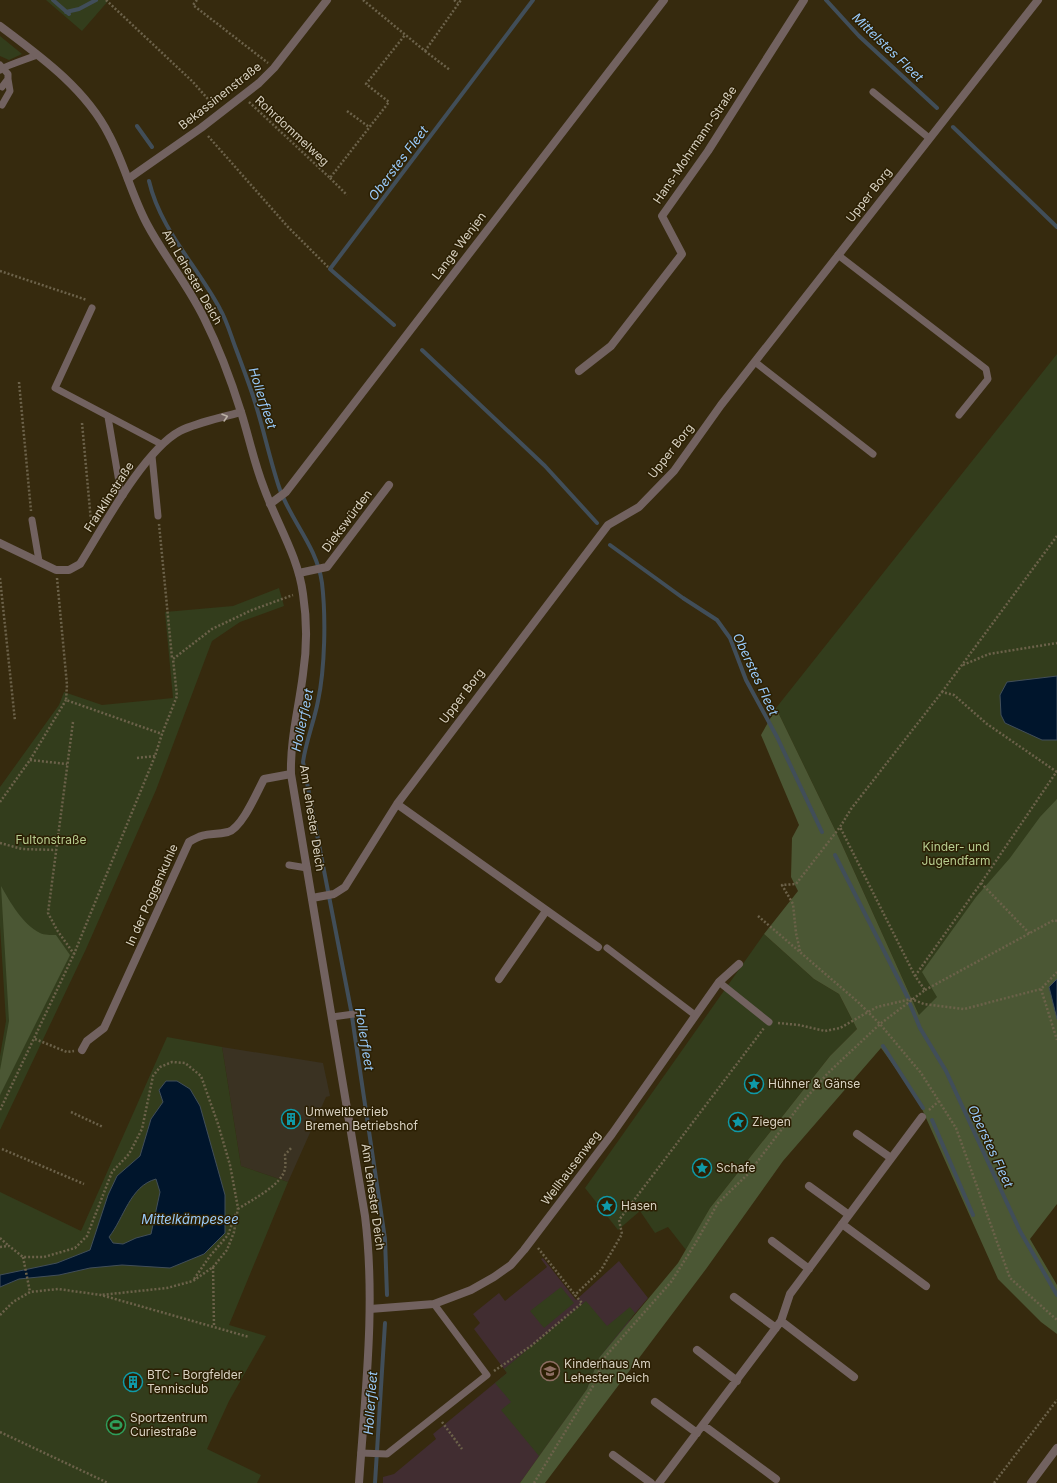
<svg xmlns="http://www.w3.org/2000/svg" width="1057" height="1483" font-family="Inter,sans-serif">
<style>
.industrial{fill:#3a3222}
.education{fill:#412d31}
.green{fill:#333d1c}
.forest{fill:#4b5734}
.water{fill:#00152c;stroke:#414e59;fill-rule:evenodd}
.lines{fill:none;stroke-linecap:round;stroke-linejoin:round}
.stream{stroke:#414e59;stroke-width:4}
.path{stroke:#6c624a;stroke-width:2.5;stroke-dasharray:2 2;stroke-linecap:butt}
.service{stroke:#726260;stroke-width:7}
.minor{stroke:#726260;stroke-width:8}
.tertiary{stroke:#726260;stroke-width:8}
.oneway{stroke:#bab0a5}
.labels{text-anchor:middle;stroke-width:3;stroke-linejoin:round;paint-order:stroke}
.street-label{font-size:12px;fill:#d9d2c2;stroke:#2c2004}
.park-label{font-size:12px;fill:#b7cc8f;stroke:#2c2004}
.poi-label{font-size:12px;fill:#d9d2c2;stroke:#2c2004;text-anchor:start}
.water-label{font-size:13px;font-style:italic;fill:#99cafa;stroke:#2c2004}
</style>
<rect width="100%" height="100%" fill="#362a0e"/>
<path class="industrial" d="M 222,1047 L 323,1063 L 330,1096 L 326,1097 L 288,1182 L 241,1166 Z"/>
<path class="education" d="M 543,1258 L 576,1300 L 619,1261 L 648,1298 L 632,1317 L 587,1389 L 520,1483 L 383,1483 L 383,1477 L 394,1474 L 436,1439 L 433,1434 L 507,1373 L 474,1329 L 480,1323 L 473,1314 L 499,1293 L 505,1301 L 547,1267 L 541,1259 Z"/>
<path class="green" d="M 46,0 L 109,0 L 82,31 Z
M 0,36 L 22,54 L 9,60 L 0,56 Z
M 1057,354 L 1057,1204 L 919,1015 L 839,838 L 776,708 Z
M 279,588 L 284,606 L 240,622 L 212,641 L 156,790 L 86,949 L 0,1130 L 0,1056 L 6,1021 L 0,926 L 0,787 L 59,705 L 64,692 L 102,705 L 173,698 L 165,612 L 233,606 Z
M 764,934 L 814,979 L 839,994 L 857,1029 L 830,1056 L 710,1208 L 686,1250 L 668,1227 L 655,1233 L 640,1211 L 618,1230 L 585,1188 Z
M 167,1037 L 222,1047 L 241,1166 L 288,1182 L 229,1325 L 266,1336 L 229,1401 L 207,1449 L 261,1475 L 257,1483 L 0,1483 L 0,1192 L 81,1231 Z
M 561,1287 L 574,1303 L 544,1328 L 530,1311 Z
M 586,1301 L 607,1326 L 630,1307 L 635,1313 L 599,1358 L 587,1389 L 539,1456 L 501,1410 L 511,1402 L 495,1383 L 507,1373 L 504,1369 Z"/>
<path class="forest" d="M 776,708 L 839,838 L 919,1015 L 937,997 L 922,972 L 976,897 L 1010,858 L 1040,817 L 1057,799 L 1057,979 L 1049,987 L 1057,1019 L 1057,1204 L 1030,1239 L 1057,1285 L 1057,1334 L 1041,1322 L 998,1279 L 922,1109 L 899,1073 L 881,1048 L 783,1161 L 706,1269 L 545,1483 L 520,1483 L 587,1389 L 599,1358 L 678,1263 L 710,1208 L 830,1056 L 857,1029 L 839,994 L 814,979 L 764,934 L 798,891 L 791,877 L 792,838 L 799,825 L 761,735 Z
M 1,886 C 10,902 23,925 40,933 C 44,935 51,935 56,935 L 70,955 L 0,1095 L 0,1070 L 9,1021 Z"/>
<path class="water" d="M 1057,676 L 1057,740 L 1042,740 L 1005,723 L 1001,715 L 1000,695 L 1007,682 Z
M 1057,979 L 1057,1019 L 1049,987 Z
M 166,1081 L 177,1081 L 190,1089 L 200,1106 L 225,1195 L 225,1233 L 204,1254 L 170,1268 L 122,1265 L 90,1268 L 59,1275 L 19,1279 L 0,1287 L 0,1275 L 57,1263 L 90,1250 L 108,1195 L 117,1176 L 140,1156 L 151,1119 L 163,1102 L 159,1090 ZM 156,1179 L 160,1192 L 151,1234 L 136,1238 L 123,1244 L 113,1243 L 109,1237 C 124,1218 130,1186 156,1179 Z"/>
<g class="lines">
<path class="stream" d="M 53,0 L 69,14
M 826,0 L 859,36 L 937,108
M 66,12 L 79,9 L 96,0
M 137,126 L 152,147
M 953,127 L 1057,227
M 149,181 C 160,229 197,266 220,309 C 227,321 231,336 236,349 C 242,365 248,381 253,396 C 263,426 269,457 279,487 C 290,520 317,546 322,583 C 326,617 325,668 318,701 C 314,722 306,741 303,762 L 351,1010 L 385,1239 L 387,1295
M 394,325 L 330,269 L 533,0
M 422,350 L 545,466 L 597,523
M 610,545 L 683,598 L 717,620 L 730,638 L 746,680 L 777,737 L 822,832
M 835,855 L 908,998
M 910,1004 L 920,1028 L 946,1071 L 1020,1231 L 1057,1295
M 883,1046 L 923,1108
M 932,1120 L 973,1215
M 375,1483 L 385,1323"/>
<path class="path" d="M 106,0 L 193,82 L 214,106
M 197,0 L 193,5 L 268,63
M 363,0 L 425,51 L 461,0
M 454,0 L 458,3
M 425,51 L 450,70
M 249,102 L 330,178 L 389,102 L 366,84 L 405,35
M 347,111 L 369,127
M 208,136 L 288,227 L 328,267
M 330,178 L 347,195
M 0,271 L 87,300
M 19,382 L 31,511
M 82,423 L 91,521 L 93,523
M 159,524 L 172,658
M 0,578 L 15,721
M 57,578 L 67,685 L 66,700 L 162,734
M 963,665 L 989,654 L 1057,643
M 942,692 L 1057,536
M 73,722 L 48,913 L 57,930 L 74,954
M 137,758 L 155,756
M 30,760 L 67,764
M 0,802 L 30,760 L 66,700
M 0,843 L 22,849 L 56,850
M 981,883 L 1030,934
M 758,916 L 858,1002 L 880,1024 L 921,1073 L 956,1128 L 1010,1278 L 1057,1320
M 800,951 L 796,933 L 793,904 L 782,885 L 796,884 L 840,827 L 851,809 L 942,692 L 954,695 L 987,724 L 1057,772
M 915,976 L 981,883 L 1057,771
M 1041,989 L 1057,1040
M 925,990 L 1054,920 L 1057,921
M 778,1023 L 799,1025 L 825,1031 L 840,1028 L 877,1007 L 911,999 L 924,1004 L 964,1009 L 1041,989 L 1057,972
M 35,1039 L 67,1052 L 74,1051
M 0,1110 L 74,954 L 155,756 L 162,734 L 177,696 L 173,659 L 212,629 L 252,610 L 293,595
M 929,1110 L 939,1101
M 71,1112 L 103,1127
M 2,1149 L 84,1184
M 238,1209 C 251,1200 283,1185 285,1168 C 286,1164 285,1159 285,1155 L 292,1147
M 0,1238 L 9,1246
M 0,1247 L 9,1246 L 23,1257 L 44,1257 L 75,1248 L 87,1236 L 112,1172 L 129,1154 L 142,1129 L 153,1076 L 160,1067 L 172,1062 L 185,1063 L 201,1076 L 218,1124 L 230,1165 L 238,1208 L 234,1232 L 227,1250 L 213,1267 L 193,1281 L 167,1288 L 101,1295
M 538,1248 L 575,1295
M 23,1257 L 30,1292
M 213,1267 L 214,1326
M 194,1279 L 210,1256 L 228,1235 L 236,1213
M 0,1315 L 13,1302 L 30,1292 L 58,1289 L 101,1295 L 249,1337
M 494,1371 L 531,1346 L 582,1303 L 575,1295 L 601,1270 L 622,1234 L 619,1220 L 764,1028
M 442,1422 L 462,1449
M 0,1432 L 108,1483
M 534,1483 L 593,1386 L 605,1357 L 671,1282 L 695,1244 L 718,1203 L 748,1174 L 800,1105 L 828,1073 L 880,1024 L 925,990 L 915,976 L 840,827
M 994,1483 L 1057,1400"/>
<path class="service" d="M 0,65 L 8,74 L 8,79 L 2,87
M 0,70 C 2,67 30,58 37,55
M 873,92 L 929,138
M 2,105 L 10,91 L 8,79
M 838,255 L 986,369 L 988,379 L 959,415
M 92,308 L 55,388 L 161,444
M 755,362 L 873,454
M 108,417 L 120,488 L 123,495
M 152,456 L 158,516
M 32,520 L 39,561
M 289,865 L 307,868
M 607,948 L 695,1015
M 719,982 L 769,1022
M 332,1017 L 354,1014
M 361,1453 L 387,1454 L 487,1375 L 434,1304"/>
<path class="minor" d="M 128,179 L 201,128 L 259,83 L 274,68 L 327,0
M 579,371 L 611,346 L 682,254 L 662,216 L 708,151 L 804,0
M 270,504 L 286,492 L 664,0
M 0,543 L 56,570 L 69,570 L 80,564 C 102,529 144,450 180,431 C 198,422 221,418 241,412
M 299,573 L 327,567 L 389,485
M 397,804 L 598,947
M 312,898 L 334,894 L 345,887 L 397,804 L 608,525 L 639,507 L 674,471 L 721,405 L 1038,0
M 499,979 L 546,911
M 82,1050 L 87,1041 L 104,1028 L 189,842 C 207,831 210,836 228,832 C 242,828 257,792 264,779 L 291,774
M 857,1134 L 891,1158
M 809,1186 L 849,1215
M 842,1224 L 926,1286
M 772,1241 L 809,1269
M 734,1297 L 776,1328
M 370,1309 L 434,1304 L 471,1290 L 494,1277 L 511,1265 L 524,1250 L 612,1134 L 719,982 L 739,964
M 781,1321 L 854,1377
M 697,1350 L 737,1381
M 655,1402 L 697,1433
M 703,1425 L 776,1479
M 613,1455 L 651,1483
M 659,1483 L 781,1321 L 790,1294 L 922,1117
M 1031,1483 L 1057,1448"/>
<path class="tertiary" d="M 0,26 C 40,56 86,89 109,135 C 124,163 132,196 147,224 C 164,256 188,285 204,318 C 219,348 231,380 241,412 C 249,437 254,463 264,488 C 277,524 298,556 303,594 C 307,620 307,648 303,674 C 299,707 290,740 291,774 L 365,1216 C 376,1304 365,1395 359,1483"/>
</g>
<defs><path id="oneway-chevron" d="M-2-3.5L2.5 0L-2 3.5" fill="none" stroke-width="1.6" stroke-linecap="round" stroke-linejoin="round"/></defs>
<use class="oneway" href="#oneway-chevron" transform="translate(225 417) rotate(-17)"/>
<defs>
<symbol id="sight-ring" viewBox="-11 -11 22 22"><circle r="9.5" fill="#2c2004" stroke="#0f9aa8" stroke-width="1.5"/><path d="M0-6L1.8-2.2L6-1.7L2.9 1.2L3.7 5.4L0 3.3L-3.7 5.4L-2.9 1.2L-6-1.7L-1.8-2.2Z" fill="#0f9aa8"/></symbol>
<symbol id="building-ring" viewBox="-11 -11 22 22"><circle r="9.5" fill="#2c2004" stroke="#0f9aa8" stroke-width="1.5"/><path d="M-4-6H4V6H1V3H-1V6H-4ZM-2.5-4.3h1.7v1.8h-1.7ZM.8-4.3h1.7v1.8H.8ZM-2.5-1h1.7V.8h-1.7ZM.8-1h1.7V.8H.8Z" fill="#0f9aa8"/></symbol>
<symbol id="school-ring" viewBox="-11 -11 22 22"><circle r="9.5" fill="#2c2004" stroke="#8d6e63" stroke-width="1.5"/><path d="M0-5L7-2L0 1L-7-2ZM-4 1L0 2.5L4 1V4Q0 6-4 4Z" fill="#8d6e63"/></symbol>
<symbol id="stadium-ring" viewBox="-11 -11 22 22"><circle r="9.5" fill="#2c2004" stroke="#2e9e5b" stroke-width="1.5"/><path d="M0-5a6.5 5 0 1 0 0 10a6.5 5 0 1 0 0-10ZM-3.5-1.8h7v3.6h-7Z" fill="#2e9e5b"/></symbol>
</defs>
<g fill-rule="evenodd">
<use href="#sight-ring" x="743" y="1073" width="22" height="22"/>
<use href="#building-ring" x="280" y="1108" width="22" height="22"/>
<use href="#sight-ring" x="727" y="1111" width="22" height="22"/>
<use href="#sight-ring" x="691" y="1157" width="22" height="22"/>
<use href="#sight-ring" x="596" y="1195" width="22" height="22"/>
<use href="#school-ring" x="539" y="1360" width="22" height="22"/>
<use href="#building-ring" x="122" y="1371" width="22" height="22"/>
<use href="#stadium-ring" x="105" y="1414" width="22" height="22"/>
</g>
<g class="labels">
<g class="street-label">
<text transform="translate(220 96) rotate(-38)" y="4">Bekassinenstraße</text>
<text transform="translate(292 131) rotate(43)" y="4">Rohrdommelweg</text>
<text transform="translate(695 145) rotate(-56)" y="4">Hans-Mohrmann-Straße</text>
<text transform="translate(869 195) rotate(-52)" y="4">Upper Borg</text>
<text transform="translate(459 246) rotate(-53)" y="4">Lange Wenjen</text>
<text transform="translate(192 277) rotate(60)" y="4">Am Lehester Deich</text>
<text transform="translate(671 451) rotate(-52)" y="4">Upper Borg</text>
<text transform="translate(109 497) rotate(-57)" y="4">Franklinstraße</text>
<text transform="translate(347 521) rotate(-53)" y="4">Diekswürden</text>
<text transform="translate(462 696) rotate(-53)" y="4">Upper Borg</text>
<text transform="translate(312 818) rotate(81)" y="4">Am Lehester Deich</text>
<text transform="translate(152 895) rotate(-66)" y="4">In der Poggenkuhle</text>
<text transform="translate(571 1168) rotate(-53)" y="4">Wellhausenweg</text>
<text transform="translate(373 1197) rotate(82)" y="4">Am Lehester Deich</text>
</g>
<g class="park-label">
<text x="51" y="844">Fultonstraße</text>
<text x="956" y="851">Kinder- und<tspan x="956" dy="14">Jugendfarm</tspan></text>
</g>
<g class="poi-label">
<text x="768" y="1088">Hühner &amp; Gänse</text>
<text x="305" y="1116">Umweltbetrieb<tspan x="305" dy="14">Bremen Betriebshof</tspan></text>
<text x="752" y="1126">Ziegen</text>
<text x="716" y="1172">Schafe</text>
<text x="621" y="1210">Hasen</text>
<text x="564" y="1368">Kinderhaus Am<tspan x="564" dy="14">Lehester Deich</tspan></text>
<text x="147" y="1379">BTC - Borgfelder<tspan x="147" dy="14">Tennisclub</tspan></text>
<text x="130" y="1422">Sportzentrum<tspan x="130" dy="14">Curiestraße</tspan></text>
</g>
<g class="water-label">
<text transform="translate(888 47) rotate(44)" y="5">Mittelstes Fleet</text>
<text transform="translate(398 163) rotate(-53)" y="5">Oberstes Fleet</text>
<text transform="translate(263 398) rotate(72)" y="5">Hollerfleet</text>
<text transform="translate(756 674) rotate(65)" y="5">Oberstes Fleet</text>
<text transform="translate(302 720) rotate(-78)" y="5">Hollerfleet</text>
<text transform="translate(365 1039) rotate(81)" y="5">Hollerfleet</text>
<text transform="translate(991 1146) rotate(65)" y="5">Oberstes Fleet</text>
<text x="190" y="1224">Mittelkämpesee</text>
<text transform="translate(370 1403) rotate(-86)" y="5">Hollerfleet</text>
</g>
</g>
</svg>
